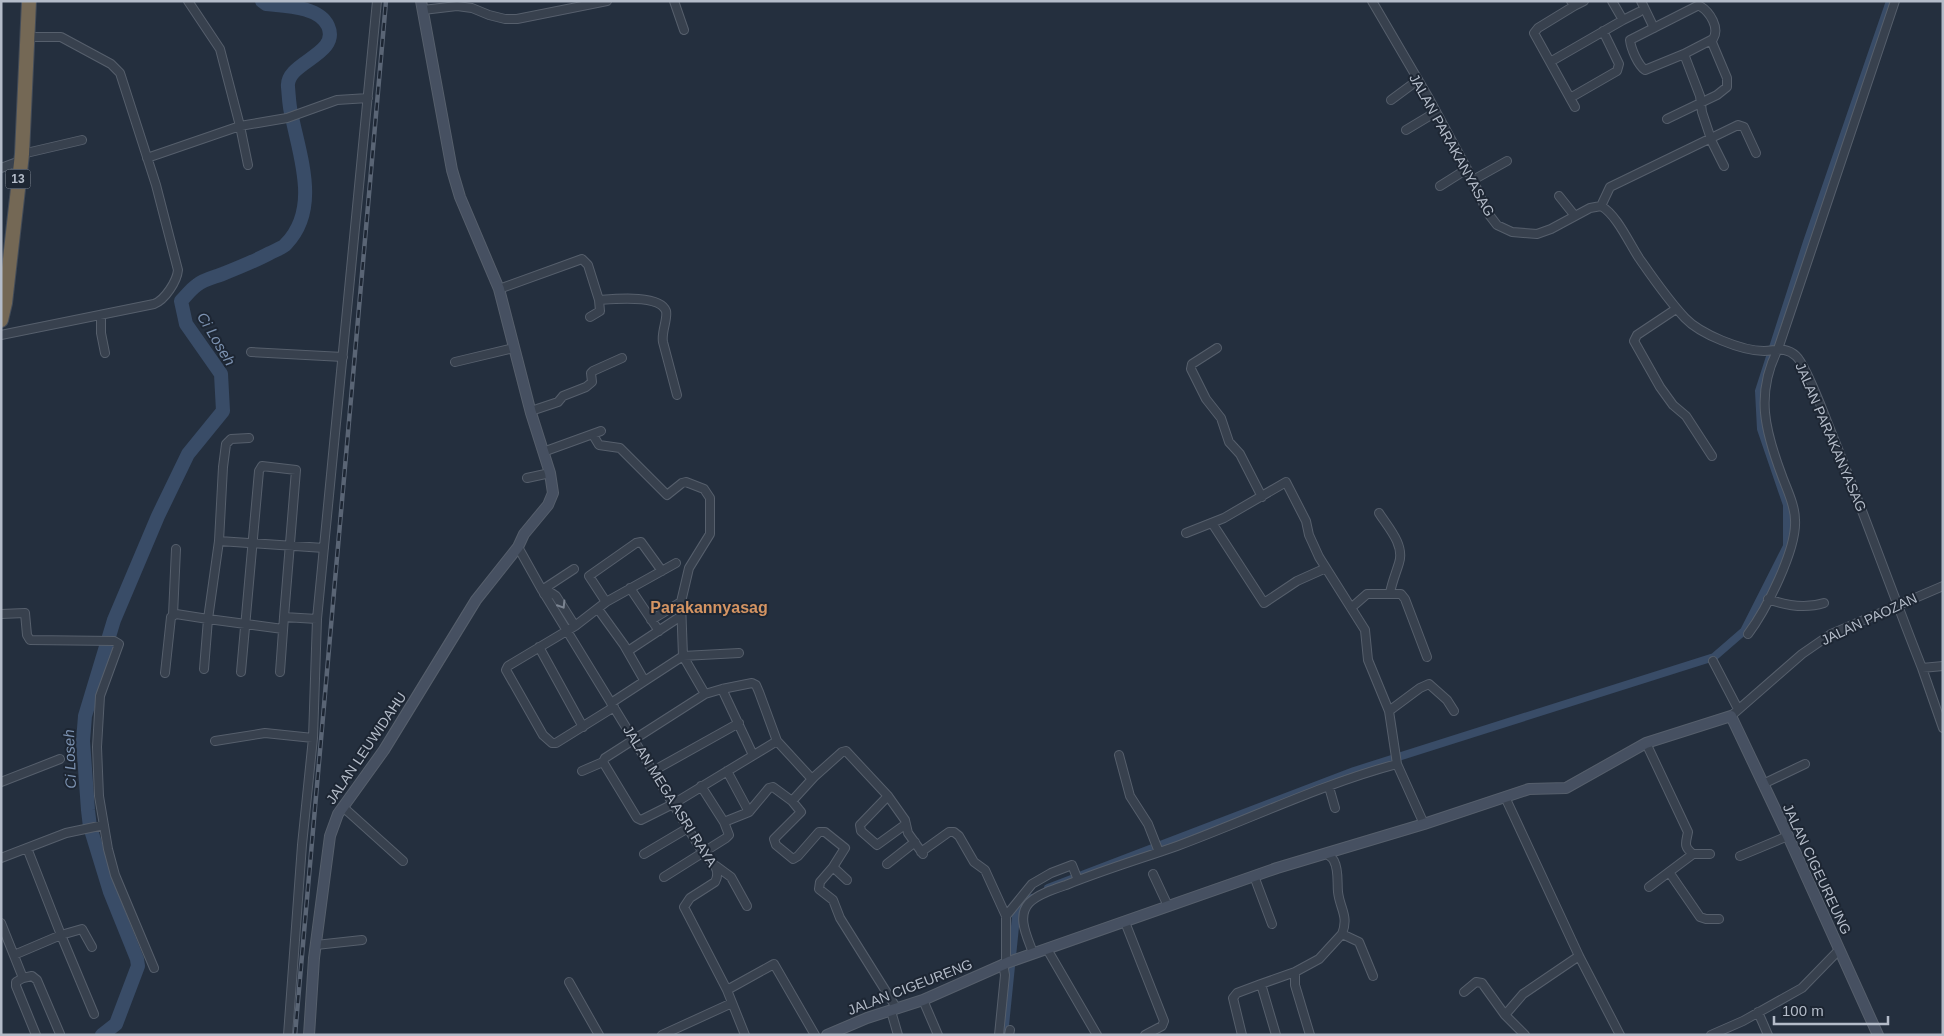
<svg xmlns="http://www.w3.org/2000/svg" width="1944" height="1036" font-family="Helvetica,sans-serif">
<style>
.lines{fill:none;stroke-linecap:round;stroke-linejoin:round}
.canal{stroke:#394c67;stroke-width:8}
.river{stroke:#394c67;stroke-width:14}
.street-casing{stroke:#565f6c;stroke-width:10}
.secondary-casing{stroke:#565f6c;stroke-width:12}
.highway-casing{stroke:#434c59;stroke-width:16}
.street{stroke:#38414e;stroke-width:8}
.secondary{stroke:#465061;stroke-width:10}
.highway{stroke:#746855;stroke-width:14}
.rail-casing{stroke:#5a6575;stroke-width:4.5}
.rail{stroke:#1d2633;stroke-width:2.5;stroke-dasharray:8;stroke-linecap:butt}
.oneway{stroke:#7c8592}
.labels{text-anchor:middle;stroke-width:4;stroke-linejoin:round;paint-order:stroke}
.shield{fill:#1d2633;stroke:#878f9c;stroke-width:1}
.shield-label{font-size:12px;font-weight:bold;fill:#b4bcc9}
.street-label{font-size:14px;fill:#b4bcc9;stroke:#1d2633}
.water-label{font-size:15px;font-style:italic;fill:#7c92b1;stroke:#1d2633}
.quarter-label{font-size:16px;font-weight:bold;fill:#d59563;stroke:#1d2633}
</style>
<rect width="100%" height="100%" fill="#242f3e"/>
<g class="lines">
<path class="canal" d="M 1048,888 L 1354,771 L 1714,657 L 1744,631 L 1787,546 L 1787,505 L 1761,429 L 1759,391 L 1807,242 L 1890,1
M 1004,1035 L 1017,907 L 1032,898"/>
<path class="river" d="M 90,827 L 88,810 L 83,741 L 85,716 L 114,620 L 158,516 L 188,454 L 223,411 L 221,374 L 186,324 L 181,301 C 186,296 191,289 197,285 C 204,279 216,277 225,273 C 240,267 255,261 270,253 C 275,250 283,248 286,244 C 320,209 300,157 292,117 C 289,107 289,97 288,87 C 285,62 341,55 328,26 C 319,6 285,6 266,4 L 262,1
M 91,830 L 110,892 L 137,959 L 138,966 L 116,1024 L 102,1035"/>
<defs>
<path id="street" d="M 674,1 L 684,30
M 1372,1 L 1427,95 L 1473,180 L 1487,212 L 1497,225 L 1512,232 L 1537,234 L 1551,229 L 1590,208 L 1601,206 C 1617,215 1629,243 1639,258 C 1653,278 1668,300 1685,318 C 1700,334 1742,351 1764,351 C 1776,351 1785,346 1796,356 C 1806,365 1822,409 1828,424 C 1861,505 1890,587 1922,668 L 1943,666
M 1571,1 L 1574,6 L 1584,1
M 1612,1 L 1623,20 L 1639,12
M 1641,1 L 1654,28
M 1574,6 L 1538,28 L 1534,33 L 1575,107
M 423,10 L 457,6 L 472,8 L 489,15 L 505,19 L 517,19 L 607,1
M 1684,54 L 1713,39 C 1720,28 1710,12 1700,6 L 1697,6 L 1630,40 C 1631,49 1638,65 1645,70 L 1684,54 L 1700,96 L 1702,112 L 1712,142 L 1724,166
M 1550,62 L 1623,20
M 1570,98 L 1617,71 L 1619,64 L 1603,31
M 1391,100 L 1418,80
M 1667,119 L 1717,95 L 1727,87 L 1727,78 L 1711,40
M 1406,130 L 1436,112
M 22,154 L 82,140
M 147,158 L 240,126 L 220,49 L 188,1
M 248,165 L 240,126 L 287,118 L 337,100 L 368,98
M 1,168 L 20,161
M 1473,180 L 1507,161
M 1440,186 L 1467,169
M 1559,196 L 1575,216
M 1601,206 L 1610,187 L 1738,125 L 1744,127 L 1756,153
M 499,289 L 582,259 L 588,265 L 599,300 C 613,299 660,294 666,311 C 668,319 661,332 663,342 L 677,395
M 1676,309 L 1637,335 L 1634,341 L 1660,387 L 1673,405 L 1686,416 L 1712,456
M 101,316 L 101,333 L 105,353
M 590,317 L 600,311 L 599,300
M 1,335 L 154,304 C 165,300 177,281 178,270 L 156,185 L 120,73 L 111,64 L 61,37 L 28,37
M 1217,348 L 1192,364 L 1191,369 L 1206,399 L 1221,418 L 1229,442 L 1240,454 L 1262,497
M 251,352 L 343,357
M 455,362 L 514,348
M 531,411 L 558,402 L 563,396 L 586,387 L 592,382 L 591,373 L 593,371 L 622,358
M 593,435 L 599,445 L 620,448 L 667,495 L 682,483 L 686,482 L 704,489 L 710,498 L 710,534 L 689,568 L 681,602 L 683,656 L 705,694
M 543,452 L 601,431
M 527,478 L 550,473
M 1379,513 C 1388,527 1405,545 1399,563 C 1396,573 1392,582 1390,593
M 1212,523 L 1264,603 L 1297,581 L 1326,568
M 1186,533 L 1224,518 L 1286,482 L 1306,521 L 1309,535 L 1319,557 L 1365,630 L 1368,660 L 1389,711 L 1397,764 L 1424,824
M 219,541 L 324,548
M 518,547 L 542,590 L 703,853 C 711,861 722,869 715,882 L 690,898 L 684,907 L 727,990 L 745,1035
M 630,588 L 659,631
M 542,590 L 574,569
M 544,594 L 550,592 L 556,596 L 575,626
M 1768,599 C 1787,606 1805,609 1824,603
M 606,602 L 676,563
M 1351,608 L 1367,594 L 1401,594 L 1405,599 L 1427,657
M 598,609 L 624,645 L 644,680
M 1,614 L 25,613 L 27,635 L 30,640 L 114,641 L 119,644 L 100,696 L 97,747 L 99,796 L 108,849 L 115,875 L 154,968
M 173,615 L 176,549
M 651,620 L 681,602
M 1748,634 C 1766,610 1797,549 1795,520 C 1795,505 1787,490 1782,476 C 1765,431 1755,394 1778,349 L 1895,1
M 539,647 L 583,727
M 628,651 L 681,616
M 1713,661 L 1738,709
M 1922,668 L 1943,728
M 204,669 L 208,619 L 283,629
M 241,672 L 259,471 L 262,466 L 296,470 L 284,617
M 280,672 L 284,617 L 317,619
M 165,673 L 171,617 L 176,614 L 208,619 L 219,541 L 223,467 L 226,444 L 231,439 L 249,438
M 722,689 L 753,755
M 611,703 L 683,656 L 739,653
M 614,707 L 556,743 L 552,743 L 543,735 L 506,670 L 508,666 L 575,626 L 606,602 L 589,576 L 636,543 L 641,542 L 662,571
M 1389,711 L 1420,688 L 1429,684 L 1447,700 L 1454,711
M 1731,716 L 1802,654 L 1831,634 L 1943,586
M 215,741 L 265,733 L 313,738 L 317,619 L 377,1
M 777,741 L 673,804 L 641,820 L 637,818 L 603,762 L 605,758 L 705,694 L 722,689 L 752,683 L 756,685 L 759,692 L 777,741 L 812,779
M 1646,743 L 1688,832 C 1686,843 1683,846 1693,854 L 1710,854
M 1119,755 L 1130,796 L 1148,824 L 1159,852
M 582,771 L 603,762
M 653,771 L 739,723
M 1,782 L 60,759
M 1763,784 L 1805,764
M 1329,787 L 1335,808
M 888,796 L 860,825 L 861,831 L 877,845 L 906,824
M 1505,797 L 1579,956 L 1620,1035
M 792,801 L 814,777 L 842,752 L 846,751 L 888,796 L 905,820 L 908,833 L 923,854
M 343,807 L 403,861
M 749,812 L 769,788 L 773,787 L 792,801 L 801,812 L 774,839 L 776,845 L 793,859 L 798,856 L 819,832 L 825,832 L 845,848 L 833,867 L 847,880
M 724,822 L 749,812 L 727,771
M 27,848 L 61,935 L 82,929 L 92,947
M 921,852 L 949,832 L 954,832 L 959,836 L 974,862 L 985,870 L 1006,916 L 1006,963
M 1326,853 C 1328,855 1333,858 1334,861 C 1339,870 1337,883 1338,892 C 1340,909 1349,916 1342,934 L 1359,942 L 1373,976
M 644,854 L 688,828
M 1740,856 L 1788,836
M 1,858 L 66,833 L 104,825
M 887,864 L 915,842
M 716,866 L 731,877 L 747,906
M 833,867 L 820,882 L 819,889 L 833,900 L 840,918 L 897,1009
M 1669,872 L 1700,917 L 1706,919 L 1719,919
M 1153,874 L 1168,906
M 1254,876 L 1272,924
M 664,877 L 726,838 L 729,835 L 724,822 L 701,786
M 1649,887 L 1693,854
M 1006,916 L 1032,884 L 1051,873 L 1072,865 L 1078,880
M 1125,922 L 1164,1021 L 1162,1026 L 1145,1035
M 1,923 L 23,978 L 16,982 L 16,986 L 36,1035
M 316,945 L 362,940
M 1047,949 L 1097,1035
M 1033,953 C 1028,938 1016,917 1029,903 C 1038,894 1054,889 1066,885 C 1103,870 1140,859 1177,846 C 1250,819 1322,784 1397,764
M 14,955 L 61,935 L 94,1014
M 23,978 L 32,976 L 37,980 L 60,1034
M 569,982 L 599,1035
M 1261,984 L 1295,972
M 727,990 L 774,964 L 815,1035
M 1464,992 L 1476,982 L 1482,983 L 1505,1015 L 1525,1035
M 923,1000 L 938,1035
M 891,1011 L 898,1035
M 1758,1012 L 1768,1035
M 1505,1015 L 1523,994 L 1579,956
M 288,1035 L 302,845 L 313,738
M 662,1035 L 732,1003
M 999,1035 L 1005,975 L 1003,964
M 1009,1035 L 1010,1030
M 1242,1035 L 1233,998 L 1237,993 L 1261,984 L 1276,1035
M 1310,1035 L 1295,985 L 1295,972 L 1319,959 L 1342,934
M 1711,1035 L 1743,1021 L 1802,988 L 1839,950"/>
<path id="secondary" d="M 309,1035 L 314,958 L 330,836 L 338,814 L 384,750 L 476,600 L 518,547 L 524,534 L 548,505 L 553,493 L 550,473 L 531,413 L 499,289 L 460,197 L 452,170 L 421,1
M 827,1035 L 867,1018 L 923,1000 L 1009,962 L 1277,868 L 1424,824 L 1529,789 L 1566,788 L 1646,743 L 1731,716 L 1788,836 L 1878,1035"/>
<path id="highway" d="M 1,320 L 5,303 L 22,154 L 29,1"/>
</defs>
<use href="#street" class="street-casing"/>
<use href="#secondary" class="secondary-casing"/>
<use href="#highway" class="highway-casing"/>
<use href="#street" class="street"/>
<use href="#secondary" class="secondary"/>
<use href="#highway" class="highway"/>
<defs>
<path id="rail" d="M 295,1035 L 386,1"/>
</defs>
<use href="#rail" class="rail-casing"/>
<use href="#rail" class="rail"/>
</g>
<defs><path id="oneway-chevron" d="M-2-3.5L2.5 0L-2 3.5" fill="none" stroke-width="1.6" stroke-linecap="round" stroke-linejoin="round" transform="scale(1.25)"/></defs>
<use class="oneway" href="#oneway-chevron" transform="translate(562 605) rotate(58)"/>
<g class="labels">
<rect class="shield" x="5.5" y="169.5" width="25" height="19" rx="4"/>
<g class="shield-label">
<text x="18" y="183">13</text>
</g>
<g class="street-label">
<text transform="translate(1452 145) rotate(61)" y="5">JALAN PARAKANYASAG</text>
<text transform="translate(1831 437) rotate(67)" y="5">JALAN PARAKANYASAG</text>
<text transform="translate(1869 619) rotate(-25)" y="5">JALAN PAOZAN</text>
<text transform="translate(366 748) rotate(-56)" y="5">JALAN LEUWIDAHU</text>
<text transform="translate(670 796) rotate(58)" y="5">JALAN MEGA ASRI RAYA</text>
<text transform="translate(1817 869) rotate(65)" y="5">JALAN CIGEUREUNG</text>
<text transform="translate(910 987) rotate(-21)" y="5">JALAN CIGEURENG</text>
</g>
<g class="water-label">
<text transform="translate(216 339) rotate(59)" y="5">Ci Loseh</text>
<text transform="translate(70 759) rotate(-92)" y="5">Ci Loseh</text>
</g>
<g class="quarter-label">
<text x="709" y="613">Parakannyasag</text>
</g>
</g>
<rect width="1944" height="1036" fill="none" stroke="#b4bcc9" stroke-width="5"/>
<path d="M1774 1016v8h114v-8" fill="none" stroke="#b4bcc9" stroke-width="2.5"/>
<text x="1782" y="1016" font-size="15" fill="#b4bcc9" stroke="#1d2633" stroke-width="4" paint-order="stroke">100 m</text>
</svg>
